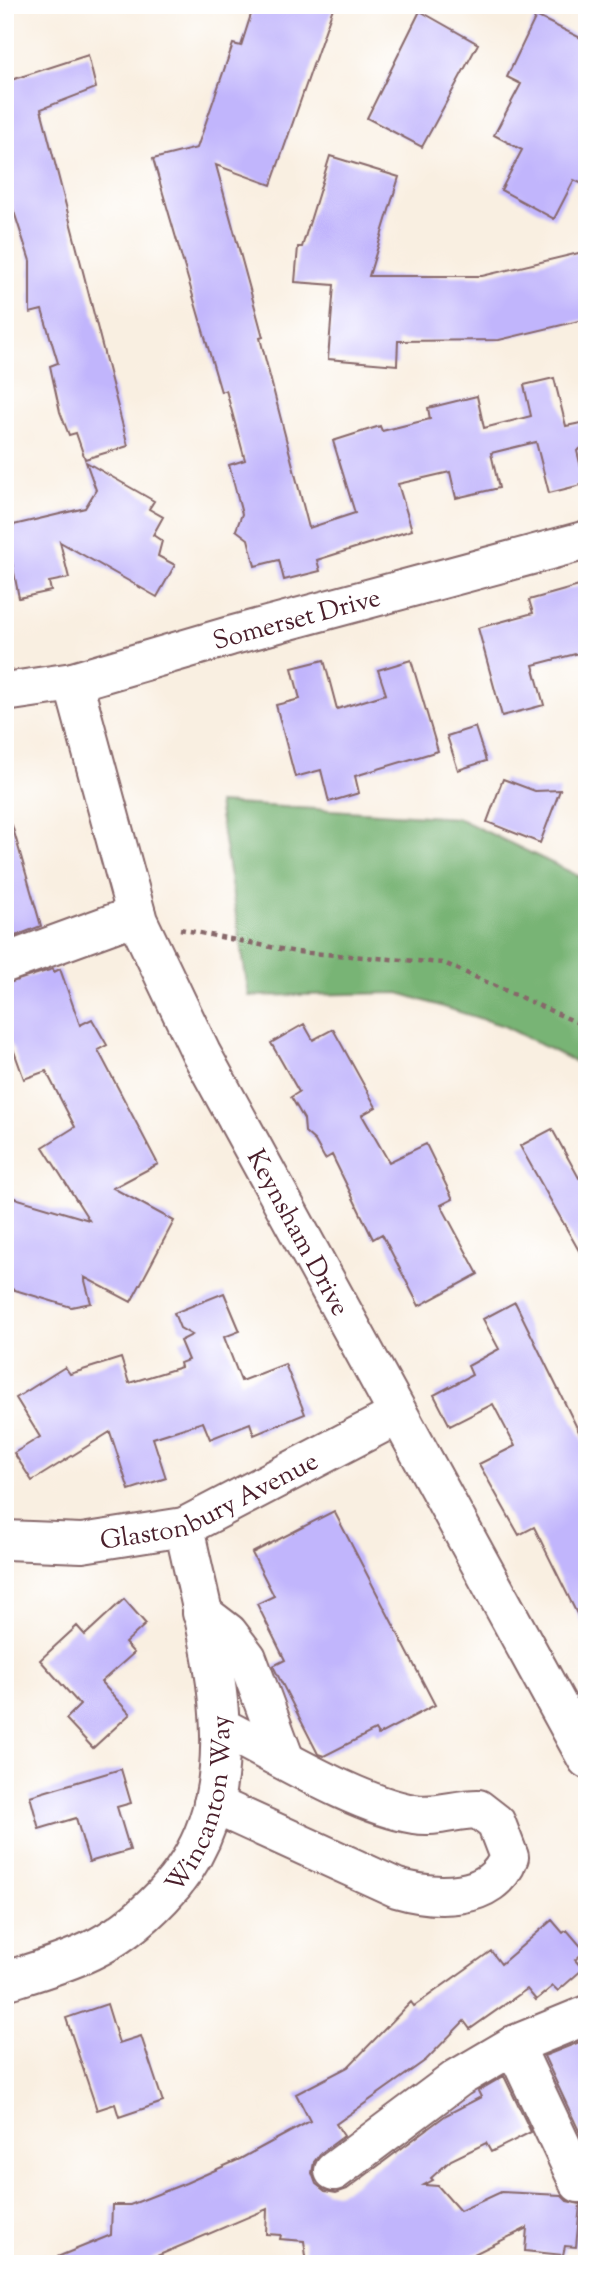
<svg xmlns="http://www.w3.org/2000/svg" width="592" height="2269" font-family="'Sorts Mill Goudy',serif">
<style>
.forest{fill:#78b474;stroke:#616a50;stroke-width:2}
.building{fill:#c1b5fc}
.lines{fill:none;stroke-linecap:round;stroke-linejoin:round}
.minor-casing{stroke:#87686b;stroke-width:42}
.path{stroke:#87686b;stroke-width:4.5;stroke-dasharray:5 5;stroke-linecap:butt}
.minor{stroke:#fff;stroke-width:38}
.labels{text-anchor:middle;stroke-width:6;stroke-linejoin:round;paint-order:stroke}
.street-label{font-size:26px;fill:#4a1f2b;stroke:#fff}
</style>
<rect width="100%" height="100%" fill="#fff"/>
<filter id="ink" filterUnits="userSpaceOnUse"><feTurbulence type="fractalNoise" baseFrequency=".0143" numOctaves="2"/><feDisplacementMap in="SourceGraphic" scale="14" xChannelSelector="R" yChannelSelector="G"/><feConvolveMatrix kernelMatrix="1 2 1 2 8 2 1 2 1" color-interpolation-filters="sRGB"/></filter>
<filter id="wash" filterUnits="userSpaceOnUse"><feTurbulence type="fractalNoise" baseFrequency=".00686" numOctaves="4" result="noise"/><feDisplacementMap in="SourceGraphic" scale="28" xChannelSelector="R" yChannelSelector="G"/><feGaussianBlur stdDeviation="1.57" result="paint"/><feColorMatrix in="noise" values="0 0 0 0 0 0 0 0 0 0 0 0 0 0 0 0 0 1.4 0 .05"/><feComposite in="paint" operator="in"/></filter>
<g filter="url(#wash)">
<rect width="100%" height="100%" fill="#f9efe1"/>
<path class="forest" d="M 218,803 L 458,818 L 587,880 L 587,1068 L 504,1026 L 399,993 L 249,996 Z"/>
<g id="blocks">
<path class="building" d="M 254,5 L 334,5 L 271,185 L 216,165 L 263,337 L 260,338 L 309,528 L 355,513 L 333,441 L 380,426 L 382,431 L 430,419 L 428,408 L 477,396 L 484,428 L 531,416 L 524,385 L 554,378 L 566,426 L 581,423 L 587,444 L 577,451 L 585,484 L 549,493 L 536,442 L 491,453 L 499,488 L 456,498 L 450,472 L 398,484 L 412,530 L 317,560 L 320,571 L 284,580 L 279,560 L 255,566 L 248,539 L 236,530 L 242,514 L 229,465 L 245,460 L 226,390 L 221,392 L 153,159 L 197,148 L 233,44 L 241,46 Z
M 420,11 L 478,44 L 422,147 L 367,118 Z
M 536,16 L 587,41 L 587,186 L 574,180 L 554,219 L 501,190 L 522,150 L 494,135 L 521,84 L 507,77 Z
M 88,55 L 96,88 L 41,109 L 128,446 L 85,459 L 76,433 L 69,435 L 60,412 L 50,366 L 58,363 L 42,310 L 30,313 L 30,261 L 5,184 L 5,82 Z
M 330,156 L 399,177 L 369,276 L 482,276 L 587,251 L 587,319 L 499,340 L 398,341 L 397,365 L 328,359 L 334,285 L 295,282 L 298,247 L 302,247 Z
M 86,462 L 154,501 L 149,509 L 163,517 L 153,535 L 162,541 L 158,556 L 175,565 L 157,597 L 60,542 L 69,578 L 49,582 L 51,591 L 19,598 L 5,527 L 85,508 L 96,490 Z
M 579,586 L 587,617 L 587,651 L 533,665 L 544,705 L 502,716 L 478,628 L 533,613 L 529,600 Z
M 324,660 L 337,709 L 386,694 L 378,670 L 411,660 L 438,751 L 355,776 L 359,793 L 329,802 L 321,770 L 295,777 L 276,705 L 300,699 L 292,668 Z
M 475,727 L 486,761 L 458,770 L 447,736 Z
M 503,779 L 535,791 L 560,790 L 540,843 L 487,822 Z
M 12,825 L 41,926 L 5,940 L 5,826 Z
M 53,969 L 54,972 L 60,969 L 80,1025 L 92,1019 L 107,1045 L 98,1050 L 158,1164 L 113,1188 L 174,1221 L 131,1302 L 84,1277 L 91,1303 L 71,1307 L 5,1287 L 5,1195 L 89,1220 L 43,1147 L 75,1127 L 46,1071 L 24,1079 L 11,1043 L 5,1045 L 5,984 Z
M 304,1024 L 313,1040 L 333,1029 L 376,1107 L 362,1115 L 389,1162 L 426,1144 L 453,1199 L 441,1205 L 478,1274 L 419,1306 L 382,1234 L 373,1239 L 332,1155 L 325,1159 L 315,1141 L 305,1132 L 304,1119 L 291,1097 L 299,1092 L 271,1043 Z
M 552,1129 L 579,1178 L 587,1174 L 587,1265 L 520,1146 Z
M 224,1293 L 240,1331 L 224,1337 L 241,1381 L 285,1364 L 305,1414 L 254,1435 L 250,1423 L 210,1439 L 203,1422 L 153,1438 L 166,1478 L 129,1490 L 110,1432 L 32,1481 L 14,1453 L 40,1437 L 16,1398 L 65,1367 L 70,1374 L 121,1358 L 129,1383 L 181,1367 L 180,1363 L 188,1360 L 180,1341 L 192,1335 L 180,1328 L 174,1313 Z
M 515,1302 L 587,1448 L 587,1634 L 534,1527 L 519,1535 L 479,1464 L 515,1446 L 493,1404 L 450,1426 L 434,1395 L 472,1375 L 468,1366 L 499,1349 L 483,1319 Z
M 334,1511 L 435,1705 L 378,1735 L 375,1730 L 324,1756 L 318,1754 L 273,1666 L 285,1660 L 257,1604 L 274,1596 L 252,1553 Z
M 124,1599 L 146,1624 L 125,1643 L 134,1653 L 101,1682 L 130,1714 L 93,1748 L 66,1719 L 80,1705 L 40,1660 L 77,1626 L 85,1635 Z
M 121,1769 L 131,1803 L 117,1807 L 130,1850 L 89,1862 L 76,1818 L 39,1829 L 30,1796 Z
M 552,1920 L 563,1933 L 567,1930 L 585,1951 L 575,1960 L 583,1969 L 558,1991 L 553,1986 L 536,2000 L 527,1989 L 470,2029 L 464,2021 L 426,2060 L 336,2124 L 344,2136 L 320,2154 L 314,2162 L 312,2173 L 316,2184 L 325,2191 L 336,2193 L 347,2189 L 446,2115 L 481,2097 L 478,2091 L 504,2076 L 531,2132 L 491,2152 L 486,2143 L 451,2160 L 431,2178 L 433,2180 L 424,2185 L 438,2186 L 460,2211 L 501,2192 L 561,2195 L 567,2201 L 580,2204 L 576,2247 L 565,2246 L 563,2255 L 525,2251 L 527,2228 L 454,2264 L 307,2264 L 304,2241 L 280,2239 L 281,2235 L 266,2234 L 267,2209 L 150,2259 L 150,2264 L 50,2260 L 111,2235 L 112,2205 L 130,2205 L 186,2183 L 240,2159 L 310,2121 L 296,2094 L 348,2067 L 411,2002 L 414,2006 L 491,1951 L 501,1964 Z
M 107,2004 L 119,2043 L 141,2036 L 163,2102 L 119,2117 L 115,2104 L 97,2110 L 66,2018 Z
M 587,2039 L 587,2148 L 544,2056 Z"/>
</g>
</g>
<g filter="url(#ink)">
<use href="#blocks" fill-opacity="0" stroke="#87686b" stroke-width="2"/>
<g class="lines">
<defs>
<g id="minor">
<path id="s1" d="M 73,682 L 138,921 L 201,1053 L 587,1759"/>
<path id="s2" d="M 5,692 L 73,682 L 230,636 L 587,540"/>
<path d="M 5,963 L 136,915"/>
<path id="s3" d="M 5,1540 L 82,1543 L 184,1527 L 398,1415"/>
<path d="M 202,1613 L 228,1633 L 247,1658 L 285,1760"/>
<path d="M 213,1804 L 397,1888 C 434,1899 493,1902 509,1857 L 496,1823 L 478,1809 C 456,1809 436,1818 414,1814 C 357,1805 275,1754 221,1727"/>
<path id="s4" d="M 5,1981 C 34,1972 63,1964 90,1951 C 118,1938 141,1919 162,1897 C 261,1795 209,1648 184,1527"/>
<path d="M 514,2045 L 579,2183"/>
<path d="M 334,2171 L 458,2078 L 514,2045 L 587,2015"/>
</g>
</defs>
<use href="#minor" class="minor-casing"/>
<path class="path" d="M 180,929 L 296,952 L 444,963 L 587,1027"/>
<use href="#minor" class="minor"/>
</g>
</g>
<g class="labels">
<g class="street-label">
<text dy="9" stroke="none"><textPath href="#s2" startOffset="301">Somerset Drive</textPath></text>
<text dy="9" stroke="none"><textPath href="#s1" startOffset="598">Keynsham Drive</textPath></text>
<text dy="9" stroke="none"><textPath href="#s3" startOffset="212">Glastonbury Avenue</textPath></text>
<text dy="9" stroke="none"><textPath href="#s4" startOffset="285">Wincanton Way</textPath></text>
</g>
</g>
<rect width="592" height="2269" fill="none" stroke="#fff" stroke-width="28"/>
</svg>
